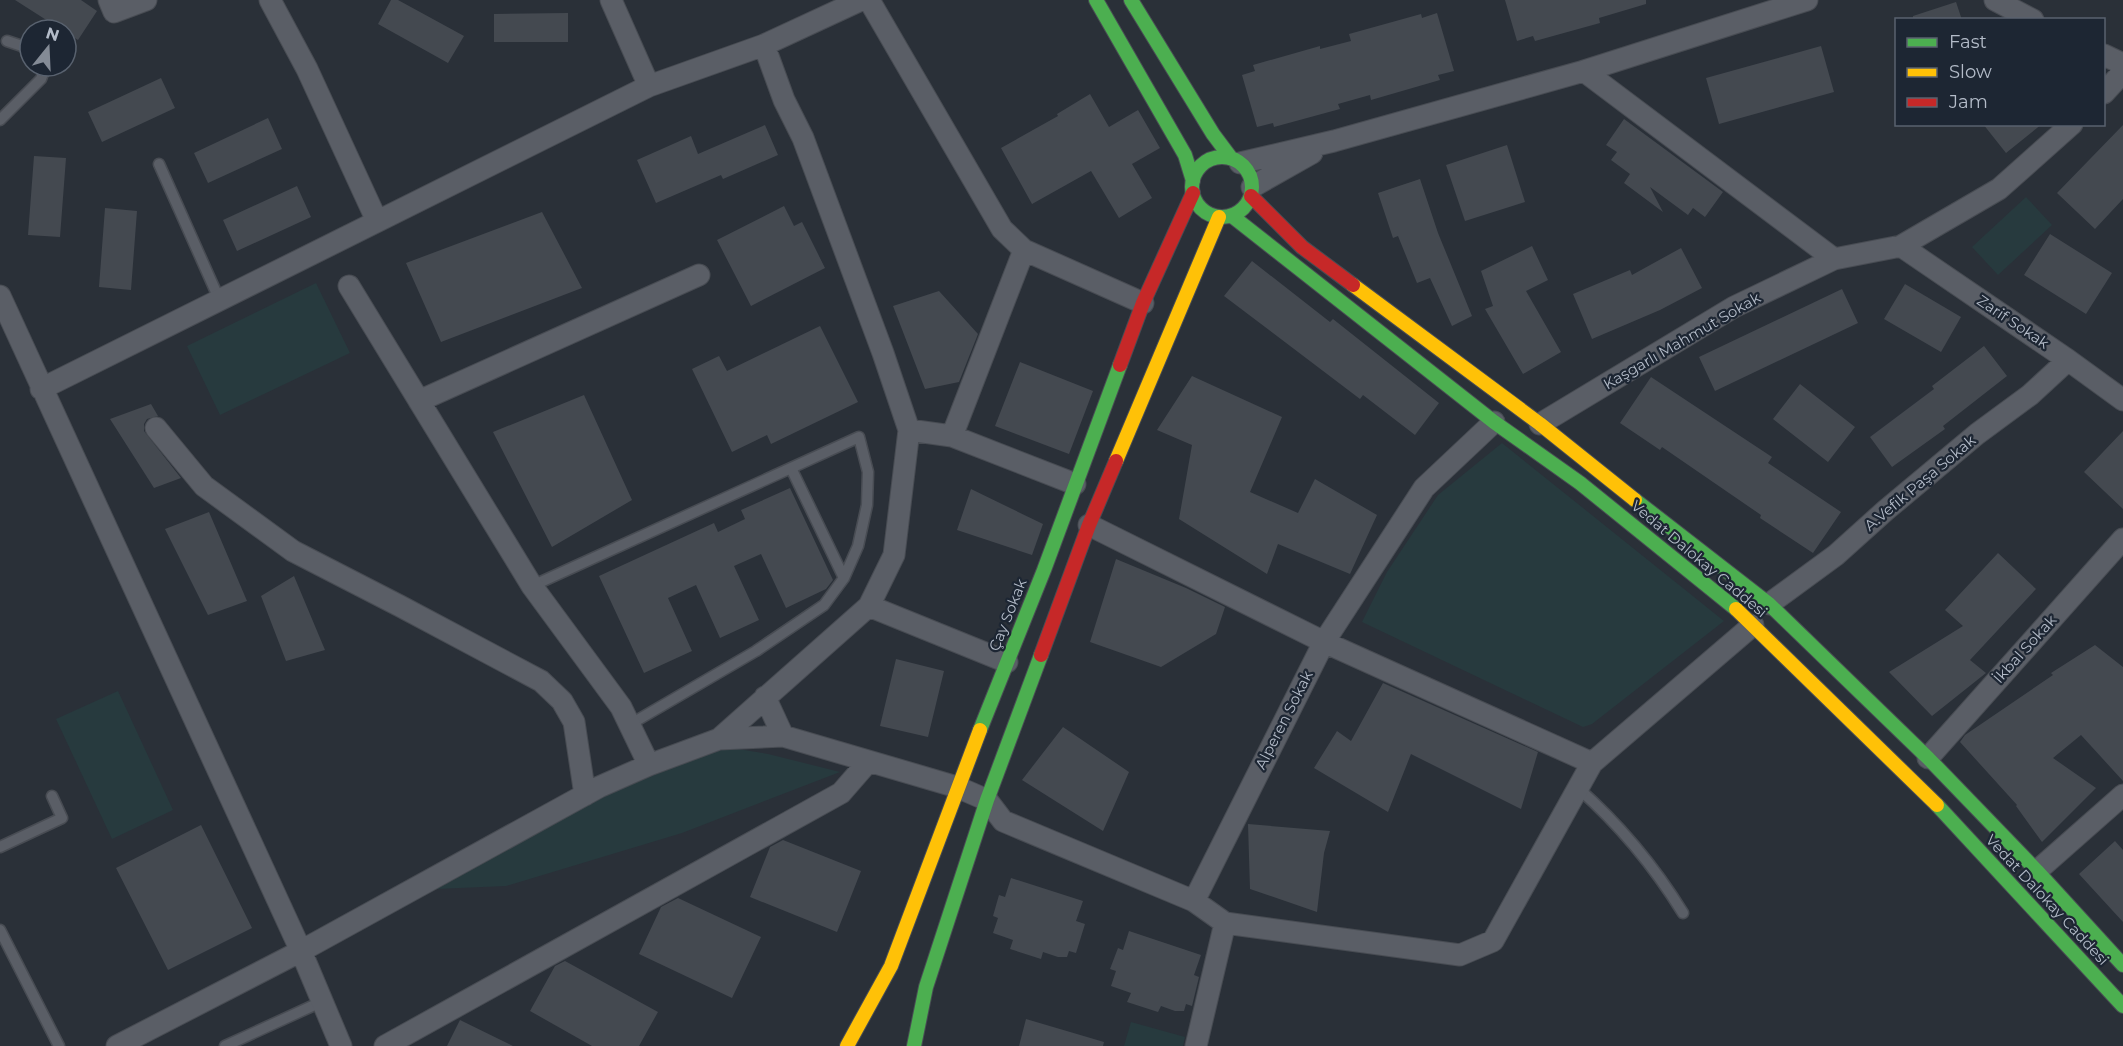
<svg xmlns="http://www.w3.org/2000/svg" width="2123" height="1046" font-family="Montserrat,sans-serif">
<style>
.green{fill:#273a3e}
.building{fill:#444950}
.lines{fill:none;stroke-linecap:round;stroke-linejoin:round}
.lane-casing{stroke:#484c53;stroke-width:13}
.street-casing{stroke:#484c53;stroke-width:23}
.fast-casing{stroke:#484c53;stroke-width:16}
.slow-casing{stroke:#484c53;stroke-width:16}
.jam-casing{stroke:#484c53;stroke-width:16}
.lane{stroke:#5a5e66;stroke-width:10}
.street{stroke:#5a5e66;stroke-width:21}
.fast{stroke:#4caf50;stroke-width:14}
.slow{stroke:#ffc107;stroke-width:14}
.jam{stroke:#c62828;stroke-width:14}
.labels{text-anchor:middle;stroke-width:4.5;stroke-linejoin:round;paint-order:stroke}
.street-label{font-size:15px;fill:#b4bcc9;stroke:#1d2633}
</style>
<rect width="100%" height="100%" fill="#2a3038"/>
<path class="green" d="M 2026,197 L 2052,225 L 1998,275 L 1972,247 Z
M 316,283 L 350,353 L 220,415 L 187,346 Z
M 1502,443 L 1724,621 L 1592,724 L 1583,727 L 1362,622 L 1387,572 L 1438,495 Z
M 118,691 L 173,810 L 112,839 L 56,719 Z
M 732,748 L 768,754 L 840,772 L 682,833 L 506,886 L 436,889 L 449,877 C 521,839 591,799 667,770 C 689,761 709,752 732,748 Z
M 1131,1022 L 1185,1037 L 1183,1046 L 1124,1046 Z"/>
<path class="building" d="M 15,0 L 81,0 L 97,11 L 78,40 L 66,33 L 66,30 L 62,30 Z
M 391,0 L 398,0 L 464,36 L 448,63 L 378,24 Z
M 1505,0 L 1646,0 L 1646,4 L 1599,18 L 1600,23 L 1535,41 L 1533,36 L 1517,41 Z
M 1956,2 L 1962,20 L 1913,20 L 1913,16 Z
M 568,13 L 568,42 L 494,42 L 494,14 Z
M 1437,13 L 1454,71 L 1438,75 L 1440,80 L 1371,100 L 1370,95 L 1338,104 L 1340,109 L 1274,127 L 1273,123 L 1257,127 L 1242,75 L 1255,71 L 1253,65 L 1320,46 L 1320,49 L 1351,41 L 1349,34 L 1421,14 L 1422,18 Z
M 1821,46 L 1834,92 L 1719,124 L 1706,78 Z
M 161,78 L 175,108 L 102,142 L 88,112 Z
M 1090,94 L 1109,127 L 1138,110 L 1160,148 L 1132,164 L 1152,198 L 1119,218 L 1091,171 L 1032,204 L 1001,148 L 1058,116 L 1057,114 Z
M 268,118 L 282,149 L 208,183 L 194,153 Z
M 1624,119 L 1723,192 L 1705,217 L 1693,208 L 1688,215 L 1650,187 L 1663,212 L 1624,183 L 1630,174 L 1611,160 L 1617,152 L 1606,145 Z
M 1983,124 L 2042,124 L 2006,153 Z
M 765,125 L 778,155 L 723,179 L 721,175 L 656,203 L 637,160 L 691,136 L 698,154 Z
M 2123,125 L 2123,199 L 2095,229 L 2057,193 Z
M 1507,145 L 1525,202 L 1465,221 L 1446,165 Z
M 34,156 L 66,158 L 60,237 L 28,235 Z
M 1420,179 L 1438,233 L 1472,316 L 1452,326 L 1430,278 L 1417,283 L 1398,236 L 1393,238 L 1378,193 Z
M 297,186 L 311,217 L 237,251 L 223,220 Z
M 784,206 L 794,226 L 802,222 L 825,268 L 751,306 L 717,240 Z
M 105,208 L 137,211 L 131,290 L 99,287 Z
M 542,212 L 582,288 L 441,342 L 406,263 Z
M 2050,234 L 2112,273 L 2086,314 L 2024,275 Z
M 1532,246 L 1548,280 L 1526,291 L 1561,352 L 1523,374 L 1485,309 L 1493,306 L 1481,271 Z
M 1681,248 L 1702,288 L 1660,310 L 1592,339 L 1573,294 L 1630,270 L 1632,275 Z
M 1252,261 L 1330,322 L 1333,319 L 1439,403 L 1415,435 L 1363,395 L 1360,399 L 1224,296 Z
M 1905,284 L 1961,317 L 1941,352 L 1884,319 Z
M 1842,289 L 1858,323 L 1715,391 L 1699,357 Z
M 939,291 L 978,334 L 959,382 L 925,389 L 893,306 Z
M 820,326 L 858,402 L 771,444 L 767,435 L 732,452 L 692,369 L 719,356 L 727,371 Z
M 1984,346 L 2007,376 L 1943,426 L 1945,429 L 1892,467 L 1870,437 L 1934,389 L 1932,386 Z
M 1020,362 L 1093,391 L 1069,454 L 995,426 Z
M 1192,376 L 1282,417 L 1250,492 L 1298,513 L 1315,479 L 1377,515 L 1350,574 L 1278,544 L 1267,574 L 1179,519 L 1192,445 L 1157,430 Z
M 1651,377 L 1772,457 L 1768,463 L 1841,512 L 1813,553 L 1760,518 L 1761,515 L 1662,447 L 1660,450 L 1620,423 Z
M 1800,384 L 1855,427 L 1828,462 L 1773,419 Z
M 584,395 L 632,500 L 552,547 L 493,432 Z
M 151,404 L 158,416 L 147,419 L 144,424 L 144,431 L 181,478 L 154,488 L 110,419 Z
M 2123,431 L 2123,509 L 2084,472 Z
M 790,488 L 833,580 L 826,589 L 786,608 L 761,554 L 734,566 L 759,620 L 720,638 L 696,585 L 668,598 L 692,651 L 644,673 L 599,576 L 714,523 L 718,532 L 745,519 L 741,510 Z
M 971,489 L 1043,524 L 1032,555 L 957,530 Z
M 209,512 L 247,601 L 208,615 L 165,529 Z
M 1998,553 L 2036,589 L 1970,660 L 1986,673 L 1932,716 L 1889,672 L 1963,626 L 1945,610 Z
M 1116,559 L 1186,588 L 1225,607 L 1216,634 L 1161,667 L 1090,642 Z
M 294,576 L 325,650 L 286,661 L 261,596 Z
M 2095,645 L 2123,667 L 2123,781 L 2081,735 L 2053,758 L 2096,788 L 2042,842 L 2016,806 L 2017,805 L 1960,742 L 1965,735 L 2053,675 L 2051,673 Z
M 896,659 L 944,671 L 928,737 L 880,726 Z
M 1383,683 L 1538,752 L 1521,809 L 1411,754 L 1388,812 L 1314,768 L 1337,731 L 1351,741 Z
M 1063,727 L 1129,772 L 1103,831 L 1022,780 Z
M 1248,824 L 1330,831 L 1324,853 L 1317,912 L 1250,889 Z
M 201,825 L 252,928 L 168,970 L 116,868 Z
M 783,840 L 861,871 L 837,932 L 750,897 L 770,847 Z
M 2115,841 L 2123,850 L 2123,922 L 2079,874 Z
M 1011,878 L 1083,901 L 1076,921 L 1085,924 L 1076,953 L 1069,951 L 1067,957 L 1058,957 L 1043,952 L 1041,959 L 1010,949 L 1013,940 L 993,933 L 998,918 L 993,916 L 999,895 L 1005,897 Z
M 678,898 L 761,937 L 732,998 L 639,954 L 661,907 Z
M 1129,931 L 1201,955 L 1194,975 L 1199,977 L 1192,1006 L 1186,1004 L 1184,1011 L 1175,1011 L 1161,1006 L 1158,1012 L 1127,1002 L 1131,993 L 1111,986 L 1116,971 L 1110,969 L 1118,948 L 1123,950 Z
M 565,961 L 658,1012 L 639,1046 L 592,1046 L 530,1011 L 555,966 Z
M 1026,1019 L 1104,1042 L 1103,1046 L 1019,1046 Z
M 460,1020 L 513,1046 L 447,1046 Z"/>
<g class="lines">
<defs>
<path id="lane" d="M 7,41 L 22,46 L 30,53
M 0,120 L 41,79 L 45,68 L 43,66
M 159,164 L 220,301
M 791,468 L 844,578
M 532,586 L 859,437 L 868,472 L 867,505 L 858,546 L 844,578 L 824,605 L 756,651 L 629,725
M 1578,788 C 1620,825 1654,866 1683,913
M 0,847 L 62,818 L 52,796
M 0,930 L 59,1046
M 225,1046 L 321,1002"/>
<path id="street" d="M 109,0 L 114,12 L 146,0
M 270,0 L 307,69 L 377,221
M 611,0 L 649,86
M 869,0 L 1002,229 L 1024,250 L 1143,303
M 1995,0 L 2033,20
M 764,45 L 784,100 L 803,138 L 883,353 L 909,430
M 2104,55 L 2123,64
M 1584,71 L 1834,259
M 2104,93 L 2123,72
M 1240,163 L 1334,141 L 1584,71 L 1807,0
M 1252,187 L 1312,153
M 1901,246 L 2068,360 L 2123,400
M 349,286 L 532,586 L 621,707 L 649,765
M 0,296 L 301,951 L 341,1046
M 41,389 L 649,86 L 764,45 L 861,0
M 419,401 L 699,275
M 1540,424 L 1734,307 L 1834,259 L 1901,246 L 1999,189 L 2072,124
M 156,428 L 204,486 L 293,551 L 400,606 L 541,681 L 562,701 L 574,722 L 585,795
M 952,436 L 1075,484
M 1089,525 L 1324,642 L 1592,763
M 1769,604 L 1836,555 L 1886,510 L 1977,434 L 2030,395 L 2068,360
M 869,606 L 1007,662
M 765,697 L 783,736
M 719,739 L 869,606 L 894,555 L 909,430 L 952,436 L 1024,250
M 1928,758 L 2123,539
M 2037,871 L 2123,795
M 1225,923 L 1460,955 L 1493,941 L 1592,763 L 1753,625
M 117,1046 L 301,951 L 599,787 L 649,765 L 719,739 L 783,736 L 957,787 L 987,800 L 1003,821 L 1194,901
M 385,1046 L 841,793 L 868,762
M 1196,1046 L 1225,923 L 1194,901 L 1324,642 L 1424,488 L 1494,422"/>
<path id="fast" d="M 1096,0 L 1185,155 L 1193,181
M 1131,0 L 1213,134 L 1231,158
M1192 187a30 30 0 1 1 60 0a30 30 0 1 1-60 0Z
M 1232,216 L 1494,422 L 1580,483 L 1736,609
M 1635,500 L 1769,604 L 1928,758 L 2037,871 L 2123,965
M 980,730 L 1044,570 L 1120,365
M 1937,805 L 2123,1006
M 914,1046 L 926,987 L 987,800 L 1041,655"/>
<path id="slow" d="M 1353,285 L 1540,424 L 1635,500
M 1116,461 L 1219,217
M 1736,609 L 1937,805
M 847,1046 L 891,966 L 980,730"/>
<path id="jam" d="M 1251,196 L 1302,247 L 1353,285
M 1120,365 L 1143,303 L 1193,193
M 1041,655 L 1089,525 L 1116,461"/>
</defs>
<use href="#lane" class="lane-casing"/>
<use href="#street" class="street-casing"/>
<use href="#fast" class="fast-casing"/>
<use href="#slow" class="slow-casing"/>
<use href="#jam" class="jam-casing"/>
<use href="#lane" class="lane"/>
<use href="#street" class="street"/>
<use href="#fast" class="fast"/>
<use href="#slow" class="slow"/>
<use href="#jam" class="jam"/>
</g>
<g class="labels">
<g class="street-label">
<text transform="translate(2013 322) rotate(34)" y="5">Zarif Sokak</text>
<text transform="translate(1682 341) rotate(-30)" y="5">Kaşgarlı Mahmut Sokak</text>
<text transform="translate(1920 483) rotate(-40)" y="5">A.Vefik Paşa Sokak</text>
<text transform="translate(1699 559) rotate(40)" y="5">Vedat Dalokay Caddesi</text>
<text transform="translate(1008 615) rotate(-68)" y="5">Çay Sokak</text>
<text transform="translate(2025 649) rotate(-48)" y="5">İkbal Sokak</text>
<text transform="translate(1284 720) rotate(-63)" y="5">Alperen Sokak</text>
<text transform="translate(2047 900) rotate(47)" y="5">Vedat Dalokay Caddesi</text>
</g>
</g>
<rect x="1895" y="18" width="210" height="108" fill="#1d2633" stroke="#59626f" stroke-width="1.5"/>
<rect x="1907" y="38" width="30" height="9" fill="#4caf50" stroke="#59626f" stroke-width="1.5"/>
<text x="1949" y="48" font-size="18" fill="#b4bcc9">Fast</text>
<rect x="1907" y="68" width="30" height="9" fill="#ffc107" stroke="#59626f" stroke-width="1.5"/>
<text x="1949" y="78" font-size="18" fill="#b4bcc9">Slow</text>
<rect x="1907" y="98" width="30" height="9" fill="#c62828" stroke="#59626f" stroke-width="1.5"/>
<text x="1949" y="108" font-size="18" fill="#b4bcc9">Jam</text>
<g transform="translate(48 48) rotate(18)"><circle r="28" fill="#1d2633" stroke="#59626f" stroke-width="1.5"/>
<path d="M0-4.5L10 22L0 15L-10 22Z" fill="#848b96"/>
<text y="-9" font-size="16" font-weight="bold" text-anchor="middle" fill="#b4bcc9">N</text>
</g>
</svg>
